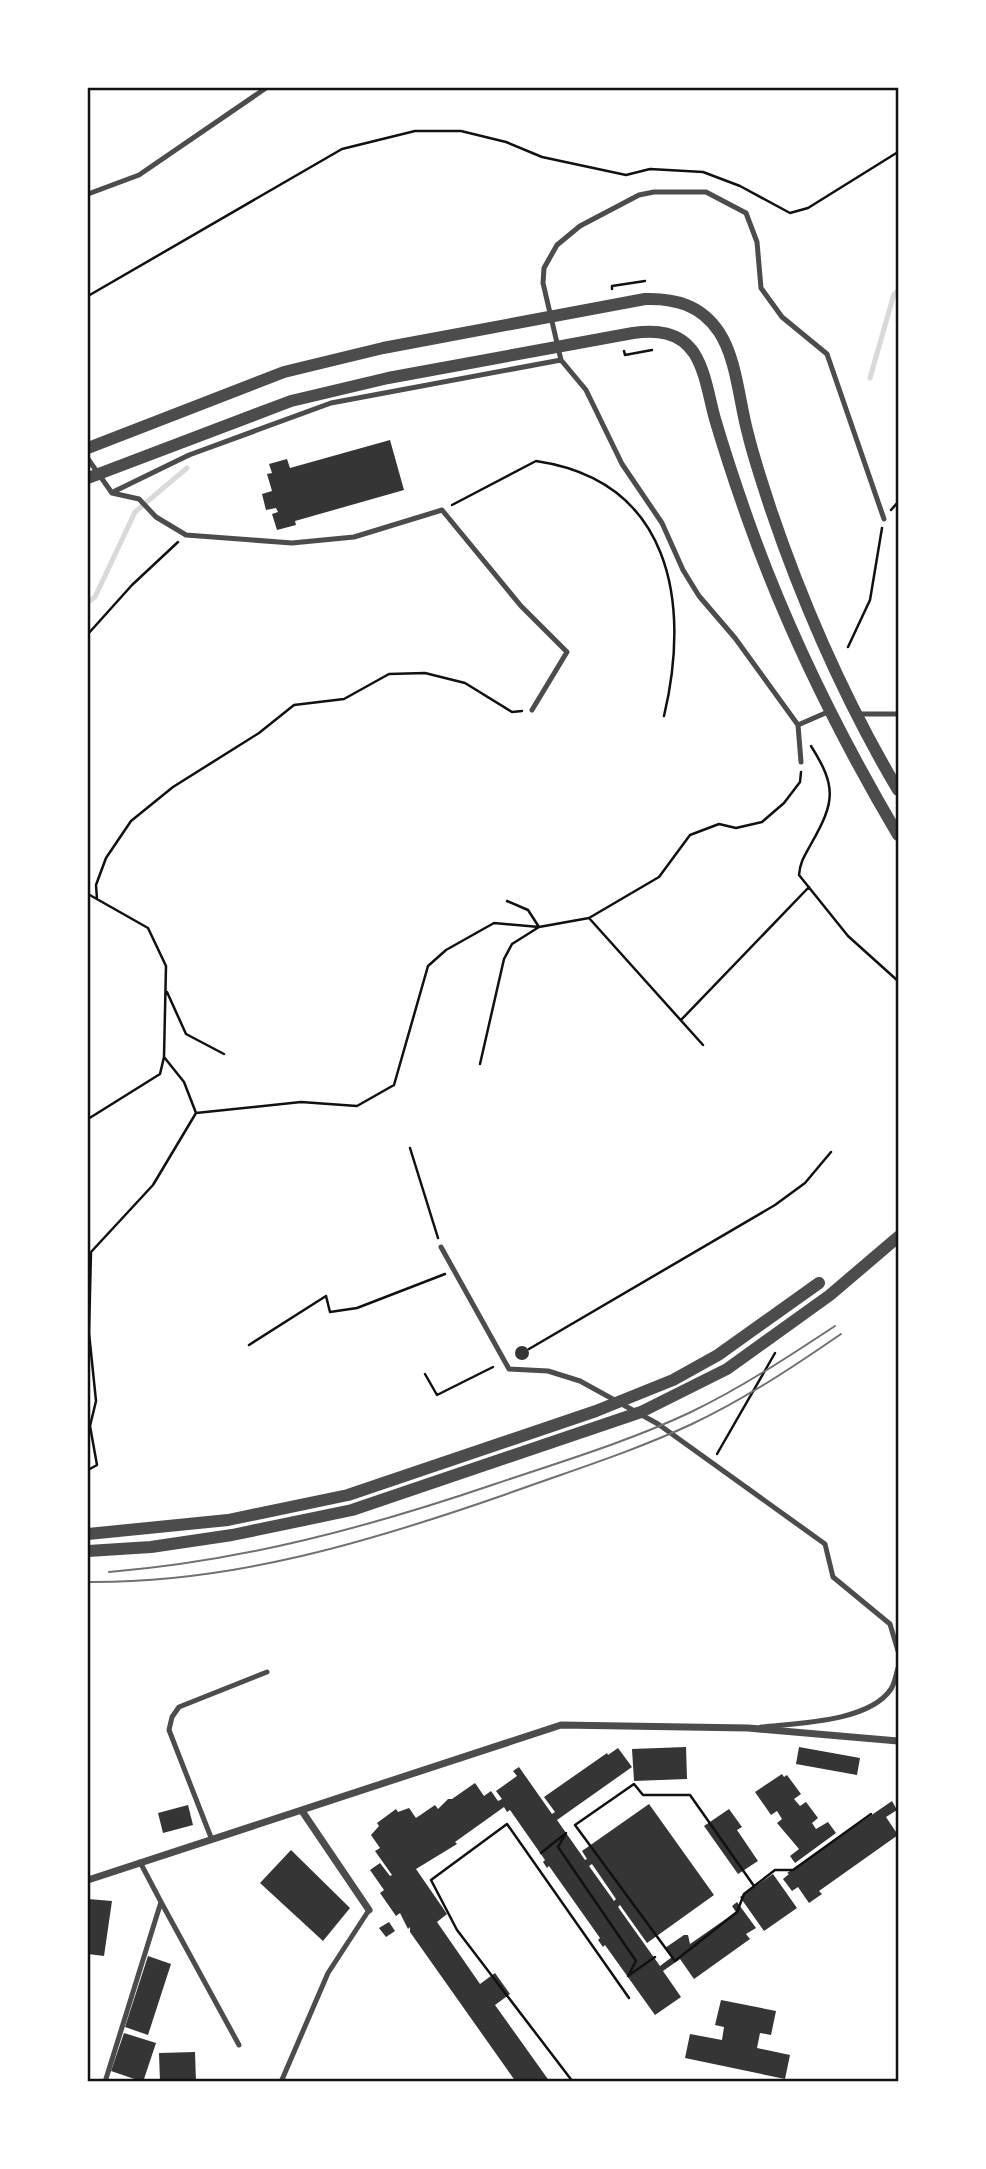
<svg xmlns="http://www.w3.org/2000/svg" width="986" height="2169" font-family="Karla,sans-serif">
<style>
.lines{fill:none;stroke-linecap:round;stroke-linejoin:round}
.stream{stroke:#d9d9d9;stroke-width:5}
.building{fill:#353535;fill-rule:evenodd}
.path{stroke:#111;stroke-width:2.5}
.service{stroke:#4c4c4c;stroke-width:5}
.minor{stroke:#4c4c4c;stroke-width:7}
.tertiary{stroke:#4c4c4c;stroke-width:12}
.tram{stroke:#707070;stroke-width:2}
.neatline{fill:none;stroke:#111;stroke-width:2.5}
</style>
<rect width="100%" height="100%" fill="#fff"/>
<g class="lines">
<path class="stream" d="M 870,378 L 894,294 L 898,291
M 88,602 L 95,597 L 135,512 L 187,468"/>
</g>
<path class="building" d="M 390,440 L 404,490 L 295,521 L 296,525 L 277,530 L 272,514 L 278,512 L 276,508 L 266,510 L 262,494 L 272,491 L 267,474 L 272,473 L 269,464 L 287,459 L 290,468 Z
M515 1353a7 7 0 1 1 14 0a7 7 0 1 1-14 0Z
M 686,1747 L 687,1779 L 634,1781 L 632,1749 Z
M 799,1747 L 860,1758 L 857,1775 L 796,1764 Z
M 618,1748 L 632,1767 L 557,1820 L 585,1860 L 587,1859 L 582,1851 L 649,1804 L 714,1895 L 647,1943 L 620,1905 L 618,1907 L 660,1966 L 672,1957 L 665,1948 L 684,1935 L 688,1935 L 690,1944 L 736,1912 L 732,1906 L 737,1902 L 756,1928 L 746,1934 L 750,1939 L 694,1979 L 680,1959 L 663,1971 L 681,1997 L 655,2015 L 605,1945 L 603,1947 L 598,1940 L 600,1938 L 549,1866 L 547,1868 L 543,1862 L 545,1860 L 510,1810 L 507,1812 L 504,1807 L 455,1842 L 457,1844 L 416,1869 L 447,1914 L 437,1922 L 480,1984 L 495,1973 L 510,1994 L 495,2005 L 550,2082 L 516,2082 L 410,1932 L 410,1927 L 408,1929 L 400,1913 L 396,1916 L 380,1893 L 384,1890 L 370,1870 L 380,1863 L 390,1876 L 392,1875 L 375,1851 L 380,1848 L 371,1835 L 379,1826 L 377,1823 L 396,1809 L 398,1812 L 409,1808 L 416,1818 L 435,1805 L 438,1809 L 448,1799 L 452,1799 L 475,1783 L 484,1796 L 491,1791 L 498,1801 L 502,1799 L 496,1791 L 517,1776 L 513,1771 L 519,1767 L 552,1814 L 555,1812 L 544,1797 L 607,1753 L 608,1755 ZM 592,1864 L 616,1899 L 614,1901 L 589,1866 Z
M 782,1774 L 784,1777 L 787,1775 L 801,1794 L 794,1799 L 800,1806 L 806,1802 L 818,1818 L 812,1823 L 816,1829 L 828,1822 L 836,1833 L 795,1863 L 790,1856 L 799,1849 L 777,1823 L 782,1819 L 777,1811 L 771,1815 L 755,1792 Z
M 892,1801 L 897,1810 L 886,1817 L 898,1835 L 819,1891 L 822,1894 L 809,1903 L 798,1887 L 792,1891 L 783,1879 L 789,1874 L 787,1873 Z
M 188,1805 L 193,1825 L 163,1833 L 158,1813 Z
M 729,1809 L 742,1827 L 737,1830 L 758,1861 L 738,1874 L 704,1826 Z
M 291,1850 L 350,1908 L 323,1941 L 260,1883 Z
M 773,1874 L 797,1908 L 764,1931 L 740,1897 Z
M 88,1899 L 112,1901 L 104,1956 L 88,1954 Z
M 389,1922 L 395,1931 L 386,1937 L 379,1928 Z
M 148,1956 L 171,1964 L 148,2035 L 125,2027 Z
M 721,2000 L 776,2011 L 771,2035 L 760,2033 L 757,2048 L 790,2055 L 785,2079 L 685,2058 L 690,2034 L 722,2040 L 724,2027 L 715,2025 Z
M 124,2033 L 156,2043 L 143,2082 L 111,2071 Z
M 195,2052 L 196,2082 L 160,2082 L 159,2053 Z"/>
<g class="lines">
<path class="path" d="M 612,289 L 612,286 L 645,281
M 88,296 L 342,149 L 415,131 L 461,131 L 506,142 L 542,157 L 626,175 L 650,169 L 703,172 L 740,186 L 790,213 L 808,208 L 898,152
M 624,351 L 625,355 L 652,350
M 452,505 L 536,461 C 671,481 691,602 664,716
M 891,510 L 898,502
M 88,634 L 132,585 L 178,542
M 848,647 L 870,600 L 882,528
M 811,746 C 837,787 835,802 811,844 C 805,855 800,862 799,875 L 848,936 L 898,981
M 88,894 L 148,928 L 166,966 L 164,1057 L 184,1082 L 196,1113
M 97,899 L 96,885 L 106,858 L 131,821 L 173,787 L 259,733 L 294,705 L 344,699 L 389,674 L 425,673 L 465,683 L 512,712 L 522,711
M 589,918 L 703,1045
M 167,992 L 186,1034 L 224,1054
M 681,1020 L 809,887
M 480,1064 L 504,959 L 512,944 L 539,927 L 528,910 L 507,901
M 88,1119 L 160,1074 L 164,1057
M 410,1148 L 438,1238
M 249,1345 L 326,1296 L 330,1312 L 357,1308 L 445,1274
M 529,1349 L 775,1205 L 805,1183 L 831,1152
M 425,1374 L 437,1395 L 493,1367
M 717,1454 L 775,1353
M 88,1470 L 97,1465 L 90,1426 L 96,1401 L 89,1333 L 91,1252 L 153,1185 L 196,1113 L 301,1102 L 357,1106 L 394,1085 L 428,966 L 446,950 L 494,923 L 539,927 L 589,918 L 659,877 L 690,835 L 719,824 L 736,828 L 762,822 L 784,803 L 800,782 L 801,772
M 541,1853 L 566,1833 L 558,1847 L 636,1961 L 628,1976 L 655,1957
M 754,1886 L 690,1795 L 643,1795 L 634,1784 L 575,1825 L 675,1961 L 737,1912 L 744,1894 L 775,1870 L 793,1870 L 871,1814
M 573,2082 L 457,1930 L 431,1880 L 507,1824 L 629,1998"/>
<path class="service" d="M 88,194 L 139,175 L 266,88
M 88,459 L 112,493 L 139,499 L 156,517 L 186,535 L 292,543 L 354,537 L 442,510 L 521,606 L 567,652 L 532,710
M 113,492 L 189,455 L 331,403 L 561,360
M 858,714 L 898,714
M 798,725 L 830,711
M 801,762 L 798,725 L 735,638 L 699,596 L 683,570 L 662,523 L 622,464 L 586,390 L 561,360 L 543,283 L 544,268 L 557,245 L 580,226 L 639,195 L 654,192 L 706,192 L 746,213 L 757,242 L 761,288 L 782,317 L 827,354 L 884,519
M 441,1247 L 509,1369 L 548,1371 L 580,1381 L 658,1424 L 825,1544 L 833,1577 L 890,1624 L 898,1651
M 761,1727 C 798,1723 869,1722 891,1689 C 895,1683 896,1674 898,1668
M 212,1840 L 169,1730 L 172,1717 L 179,1707 L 267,1672
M 161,1902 L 239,2045
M 105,2082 L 161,1902 L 140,1862
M 281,2082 L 328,1973 L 369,1910"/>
<path class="minor" d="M 302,1811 L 369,1910
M 88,1880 L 561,1725 L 748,1728 L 898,1741"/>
<path class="tertiary" d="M 88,448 L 284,372 L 383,348 L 645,299 C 675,298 701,305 719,332 C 737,359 739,402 748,434 C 754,459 763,485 771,510 C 804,607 846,702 898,790
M 88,478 L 291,401 L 388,378 L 633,333 C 656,330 679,331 694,353 C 706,372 709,398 715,419 C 725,453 736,486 748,520 C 787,630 839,735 898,835
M 88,1534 L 228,1520 L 348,1495 L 596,1411 L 673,1380 L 718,1355 L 819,1283
M 88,1551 L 151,1547 L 232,1535 L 352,1510 L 641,1412 L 727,1369 L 830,1295 L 898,1237"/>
<path class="tram" d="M 109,1572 C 243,1561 369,1527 495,1484 C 560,1462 627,1442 689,1413 C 741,1388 788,1357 835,1326
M 88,1582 C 232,1583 369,1542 504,1495 C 567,1472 632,1452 692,1424 C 745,1399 793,1367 841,1334"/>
</g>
<rect width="986" height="2169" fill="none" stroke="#ffffff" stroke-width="178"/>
<rect x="89" y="89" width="808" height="1991" class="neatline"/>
</svg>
